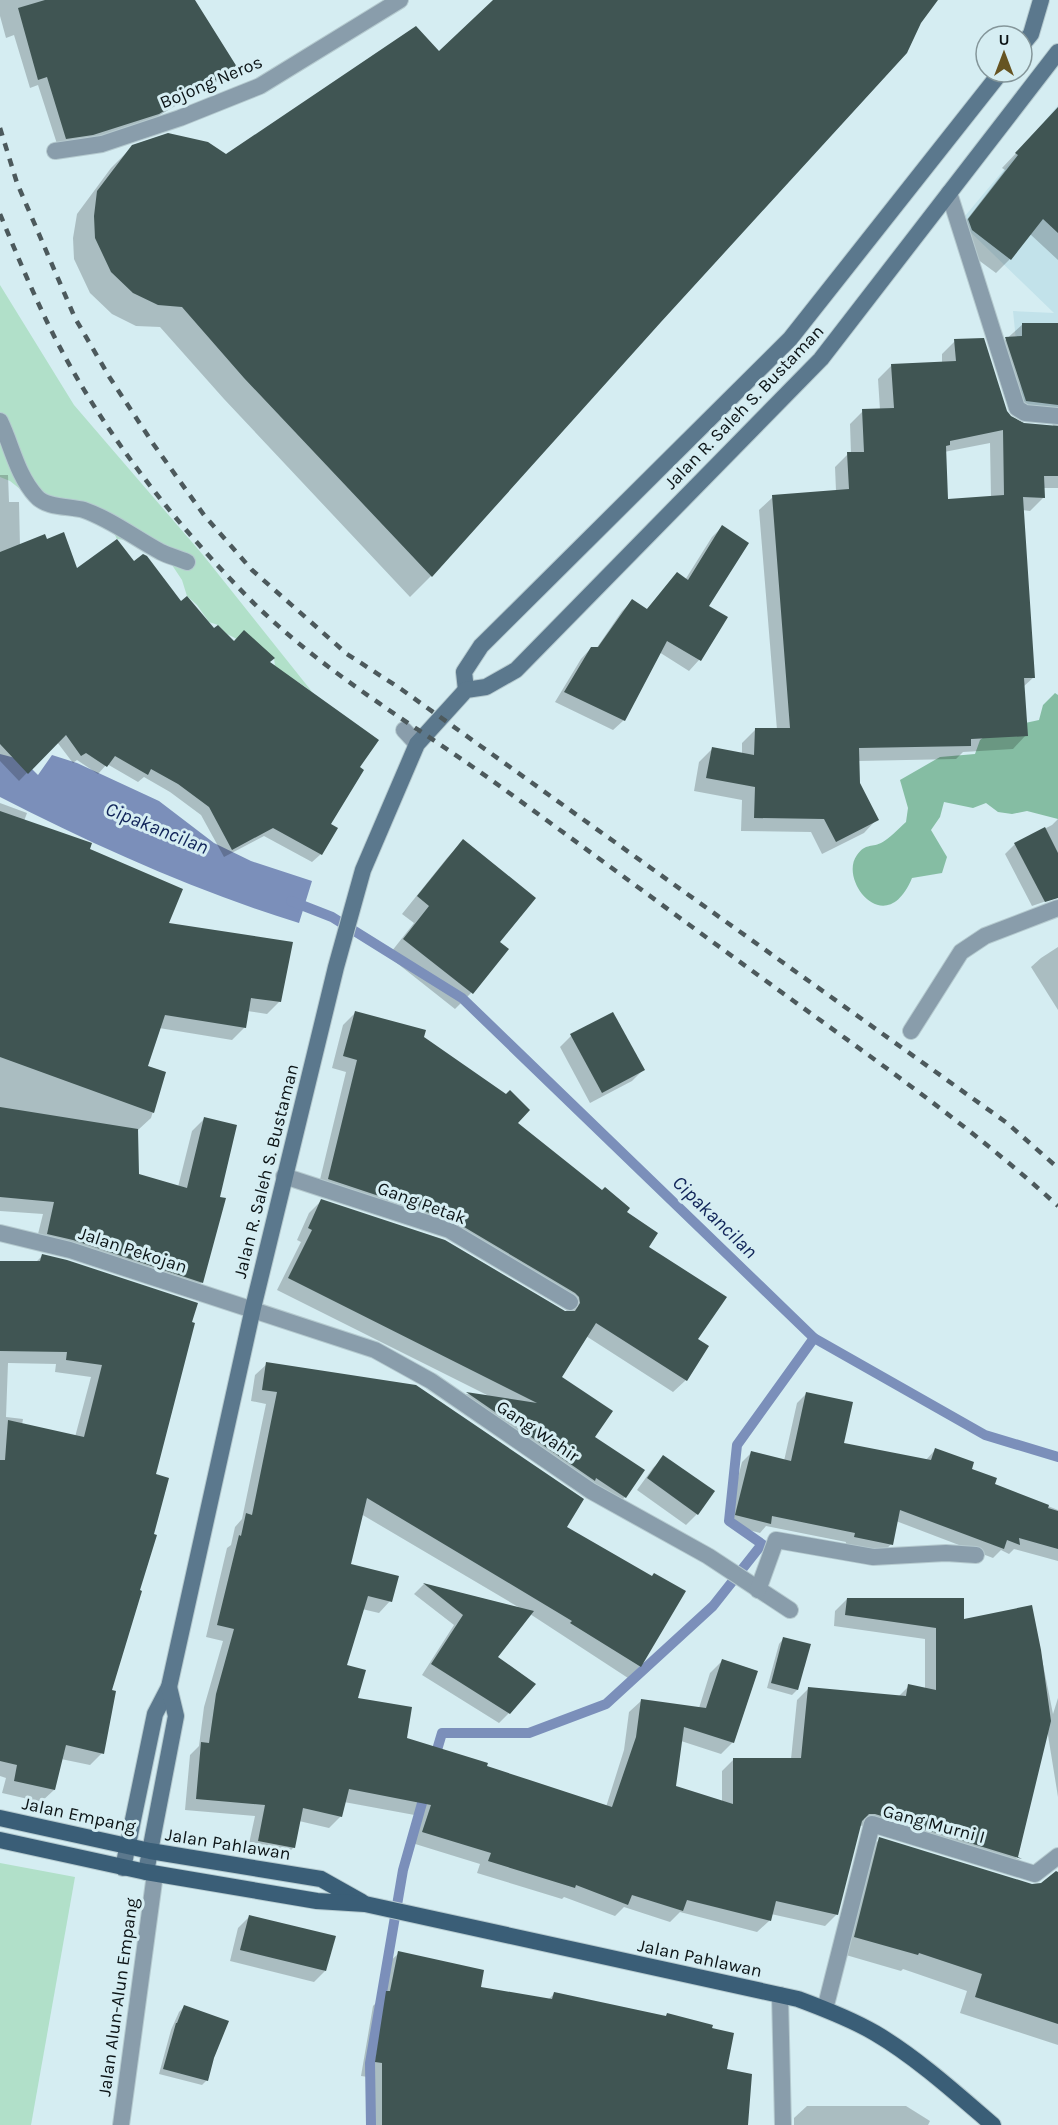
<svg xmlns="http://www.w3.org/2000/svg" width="1058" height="2125" viewBox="0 0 1058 2125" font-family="Karla,sans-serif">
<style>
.built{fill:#c2e2ea}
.green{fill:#b1e0c9}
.forest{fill:#85bda3}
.water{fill:#7b8fba}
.shadow{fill:#0003;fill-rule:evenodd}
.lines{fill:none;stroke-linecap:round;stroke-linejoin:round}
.stream{stroke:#7b8fba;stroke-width:10}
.building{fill:#405553;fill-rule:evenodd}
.minor-casing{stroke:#b5cacf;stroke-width:18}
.secondary-casing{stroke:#b5cacf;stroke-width:18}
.primary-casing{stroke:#b5cacf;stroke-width:18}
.minor{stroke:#899dab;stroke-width:16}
.secondary{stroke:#5b788d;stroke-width:16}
.primary{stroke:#3a5e77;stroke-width:16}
.rail{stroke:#4c595c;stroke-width:4.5;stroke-dasharray:8 8;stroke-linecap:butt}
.labels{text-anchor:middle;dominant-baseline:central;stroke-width:6;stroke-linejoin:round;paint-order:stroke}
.street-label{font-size:18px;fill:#0b1315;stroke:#d5edf2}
.water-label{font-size:20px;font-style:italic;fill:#102459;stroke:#d5edf2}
</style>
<rect width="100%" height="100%" fill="#d5edf2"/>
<!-- built -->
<polygon class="built" points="1058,105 1058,411 1023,409 1013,311 1054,313 960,222"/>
<!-- green -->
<g class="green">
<path d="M0,285l74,120 129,150 110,138c-12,-11 -26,-16 -38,-27l-1,-8 -47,-24 -9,-9 -9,-3 -12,-17 -10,-9 -5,-16 -10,-15 -36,-24 -19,-2 -5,-10 -87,-36 -15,-12 -10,-4z"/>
<polygon points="0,1863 75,1877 31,2125 0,2125"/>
</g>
<!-- forest -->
<path class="forest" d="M1055,693l3,2v124l-31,-8 -15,3 -14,-2 -12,-9 -13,5 -29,-6 -4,15 -9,13 16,27 -5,16 -30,5c-26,63 -74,2 -55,-23 9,-12 13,-7 24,-12 8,-4 17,-14 25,-21l2,-14 -8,-28 40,-23 35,-3 5,-14 13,-10 46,-10 4,-15z"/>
<!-- water -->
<path class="water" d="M0,754l23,6 15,15 14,-20 25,8 82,38 55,42 37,18 61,20 -13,42c-104,-32 -203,-77 -299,-126z"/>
<!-- shadow -->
<g class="shadow">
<polygon points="0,0 190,0 235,67 226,76 148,122 83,143 58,147 38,85 30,88 14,35 6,38 0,16"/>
<polygon points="495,0 929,0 659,321 431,576 410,597 224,399 160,327 136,326 112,314 90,293 74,259 73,238 77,214 111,168 133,146 226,156 439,53"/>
<polygon points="1058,113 1058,260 1030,234 1010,259 996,273 958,245 955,235 1005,170 1002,168 1035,133"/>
<path d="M1023,324l35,1v163h-15l1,9 -14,14 -8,-1 12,167 -11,10 3,48 -13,14 -50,3 -7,7 -98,2 1,23 18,35 -13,14 -42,21 -11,-22 -70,-1 1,-31 -48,-9 5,-29 14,-14 29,6v-11l13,-13h22l-18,-220 14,-13 63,-6 -1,-24 13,-13h3l-1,-30 13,-13 17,-1 -2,-31 14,-14 50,-2v-9l13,-13 55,77 14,7 30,2 -4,-7 -37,-6 -20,-63zM990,443l1,54 -44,3 -3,-48z"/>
<polygon points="0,475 8,475 9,502 19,502 20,546 76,570 133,564 214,630 268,663 357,768 329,825 321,854 312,862 264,836 224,857 201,815 170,792 144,777 138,782 107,764 98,774 77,760 73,763 57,742 19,781 0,761"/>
<polygon points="722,527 707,606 726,618 699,660 689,671 659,652 624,720 613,730 555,702 581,659 591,648 596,649 622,611 632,601 646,610 678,574 685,580 712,537"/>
<polygon points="0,803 27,813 24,821 88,850 167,924 280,1001 267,1014 247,1011 245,1027 232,1040 159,1028 146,1067 165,1073 151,1118 138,1130 136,1130 137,1176 178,1187 192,1131 204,1119 219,1198 202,1282 190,1294 35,1246 43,1214 0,1211"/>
<polygon points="1058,819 1058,897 1032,906 1005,854 1015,844 1052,825"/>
<polygon points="463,841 498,943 471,993 455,1009 388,956 414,923 402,914 447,858"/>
<polygon points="1058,947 1058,1010 1031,967 1041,958"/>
<polygon points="355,1013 422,1038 516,1123 625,1212 647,1247 696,1340 707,1347 686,1380 673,1392 586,1336 560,1377 625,1497 613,1509 455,1405 466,1394 489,1396 277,1290 301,1242 297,1240 309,1213 321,1201 568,1313 563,1305 442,1233 317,1192 346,1072 332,1068 343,1025"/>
<polygon points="571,1036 643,1070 632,1081 590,1103 560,1047"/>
<path d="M42,1256l25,6 87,213 -44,216 -8,62 -12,12 -29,-6 -7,31 -13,12 -39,-9 4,-15 -6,-2v-514l35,1zM8,1363l48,1 -1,8 36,5 -16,60 -53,-12 1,-6 -17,-2z"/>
<polygon points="267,1364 565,1527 651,1578 684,1592 640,1666 628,1678 530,1614 496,1657 509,1713 499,1723 422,1675 454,1625 414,1594 424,1584 520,1608 361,1514 350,1565 390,1601 379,1613 362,1609 346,1666 356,1700 406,1739 606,1807 624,1750 629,1712 641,1701 699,1708 710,1673 722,1661 733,1742 721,1754 681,1741 675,1787 722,1802 722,1771 734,1759 791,1759 797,1700 809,1688 898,1697 909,1686 925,1689 925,1639 834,1626 835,1611 847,1599 963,1620 1032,1609 1053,1714 1058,1698 1058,1797 1047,1729 1016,1858 1020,1860 1009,1870 859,1825 837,1914 825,1926 771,1914 769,1921 757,1932 680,1912 670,1922 624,1907 615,1916 564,1897 562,1899 477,1873 480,1864 412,1843 420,1816 344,1802 341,1816 329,1828 299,1821 294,1847 282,1859 247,1853 255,1816 185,1810 190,1755 199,1746 204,1707 223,1641 206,1637 227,1548 231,1545 235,1527 242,1519 266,1404 251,1401 255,1375"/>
<polygon points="807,1393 842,1445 925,1461 936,1449 993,1484 1058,1510 1058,1561 1014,1549 1009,1554 1001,1550 993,1558 896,1521 891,1544 882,1554 845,1546 846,1542 766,1526 760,1533 726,1524 742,1462 751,1453 784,1461 797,1403"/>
<polygon points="664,1457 697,1514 686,1525 637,1490 653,1468"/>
<polygon points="784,1638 797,1690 792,1695 767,1688 779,1644"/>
<polygon points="880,1839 1032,1886 1042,1884 1058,1874 1058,2045 960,2013 967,1991 903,1969 901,1971 839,1953 863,1855"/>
<polygon points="249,1917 325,1971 314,1982 230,1961 238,1928"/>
<polygon points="399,1953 479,1988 548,2000 554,1994 664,2018 667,2015 725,2070 746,2125 369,2125 368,2077 361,2076 373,2006 377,2002 384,1967"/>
<polygon points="184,2007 213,2058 207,2080 202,2085 159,2074 171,2030 179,2012"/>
<polygon points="807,2106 906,2106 930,2121 928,2125 794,2125 794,2118"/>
</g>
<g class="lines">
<!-- stream -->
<g class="stream">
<polyline points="291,901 332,917 462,998 814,1338 985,1435 1058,1457"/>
<polyline points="434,1760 442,1733 529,1733 606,1704 713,1606 762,1544 729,1521 737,1445 814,1338"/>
<polyline points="371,2125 370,2063 403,1870 426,1789"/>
</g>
</g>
<!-- building -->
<g class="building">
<polygon points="45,0 195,0 237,67 159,114 93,135 66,139 47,77 38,80 18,8"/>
<polygon points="493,0 938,0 921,23 907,53 661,322 432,577 244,378 182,307 158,305 133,293 111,272 95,238 94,216 97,191 132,145 168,133 208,142 226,154 416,26 439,51"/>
<polygon points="1058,107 1058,233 1043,219 1011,260 972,230 968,219 1018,155 1015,153"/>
<polygon points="1022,323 1058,323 1058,405 1026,401 1005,337 1022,336"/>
<path d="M984,338l23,73 4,5 13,7 34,3v50h-14l1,22 -22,-1 12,181h-11l4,58 -57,3v7l-112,2 1,35 19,37 -43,22 -12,-23 -70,-1 1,-31 -49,-9 6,-31 42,8 1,-27h35l-18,-233 77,-6 -2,-37h17l-2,-43 32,-1 -3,-44 65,-3 -2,-22zM1003,430l1,65 -56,4 -2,-53 4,-1v-4z"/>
<polygon points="722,525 749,543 709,606 728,617 701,661 667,641 625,721 564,692 591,647 598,647 632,599 647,609 677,572 688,580"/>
<polygon points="64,532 77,568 117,539 134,561 143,554 147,556 181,601 187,596 214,628 218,625 234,641 244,630 275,658 270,662 379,740 360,767 364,770 331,824 338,828 322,855 273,828 232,850 209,807 178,784 151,769 148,775 115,756 107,767 86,753 81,756 66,735 28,774 0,744 0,552 45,534 47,539"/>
<polygon points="0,811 92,843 90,849 183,889 169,923 293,942 281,1002 251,998 246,1028 165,1015 148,1066 166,1072 154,1113 0,1057"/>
<polygon points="1045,827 1058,853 1058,898 1045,902 1014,843"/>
<polygon points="463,839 536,898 500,942 509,949 473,994 403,939 429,906 417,896"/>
<polygon points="355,1011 426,1030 424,1037 506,1094 510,1090 530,1110 518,1123 602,1190 605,1187 630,1208 627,1212 658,1233 649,1247 727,1297 698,1339 709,1346 687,1381 596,1323 562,1377 613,1411 595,1437 645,1470 626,1498 596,1478 595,1481 466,1392 537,1403 288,1278 312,1230 308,1228 321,1199 445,1240 565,1311 575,1311 580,1303 579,1297 575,1293 454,1221 328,1179 357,1060 343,1056"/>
<polygon points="613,1012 645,1070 602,1093 570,1034"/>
<polygon points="0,1107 138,1129 139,1174 187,1188 204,1117 237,1125 220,1197 226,1198 203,1283 73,1240 47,1234 54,1202 0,1197"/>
<polygon points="42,1254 67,1260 198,1303 192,1322 195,1323 156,1474 169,1478 154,1534 157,1535 140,1590 142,1591 112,1690 116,1691 104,1754 66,1745 55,1790 14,1781 17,1765 0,1761 0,1460 5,1460 8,1420 84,1437 102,1365 66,1360 67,1352 0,1351 0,1261 40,1261"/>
<polygon points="266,1362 416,1385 584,1499 567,1527 652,1576 654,1573 686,1591 641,1667 570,1623 572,1621 367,1498 351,1564 399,1576 392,1602 368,1596 347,1665 366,1670 358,1698 412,1707 407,1738 488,1763 487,1766 612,1807 636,1737 641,1699 706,1708 722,1659 758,1671 734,1743 684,1727 676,1786 733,1804 733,1758 801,1758 808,1687 906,1696 908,1684 936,1690 936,1628 845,1615 847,1598 964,1598 964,1619 1032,1605 1041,1650 1051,1721 1018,1857 1022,1859 875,1814 869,1814 862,1821 838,1915 776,1901 771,1921 687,1900 683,1911 632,1895 628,1905 576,1885 575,1888 488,1861 491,1853 422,1832 431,1805 349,1789 342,1817 303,1808 295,1848 258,1841 265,1805 196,1799 201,1742 209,1743 216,1694 234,1629 217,1625 239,1535 241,1536 246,1513 252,1515 277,1392 262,1390"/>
<polygon points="806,1392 853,1402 844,1443 931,1460 935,1448 974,1462 972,1469 997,1478 995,1484 1049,1505 1048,1508 1058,1511 1058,1549 1019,1538 1020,1545 1007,1540 1004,1549 900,1510 893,1545 854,1537 855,1533 772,1516 771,1524 735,1515 751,1451 791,1461"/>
<polygon points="663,1455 715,1491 698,1515 647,1478"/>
<polygon points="423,1583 534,1611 498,1657 536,1684 510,1714 431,1664 463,1615"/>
<polygon points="783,1637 811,1644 798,1690 771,1683"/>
<polygon points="879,1837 1032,1884 1041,1883 1056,1871 1058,1872 1058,2024 975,1997 982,1974 919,1953 918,1955 854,1937"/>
<polygon points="249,1915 336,1936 326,1971 240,1950"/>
<polygon points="398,1951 484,1970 481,1987 552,1999 554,1992 666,2016 667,2013 713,2025 712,2028 734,2033 727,2069 752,2074 748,2125 382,2125 382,2063 375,2062 386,1991 390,1991"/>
<polygon points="184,2005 229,2021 214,2058 208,2081 163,2069 176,2023 177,2023"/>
</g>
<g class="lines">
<!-- minor casing -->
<g class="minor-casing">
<g id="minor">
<polyline points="55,151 102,144 180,118 260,86 400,0"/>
<polyline points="949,193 1017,408 1025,413 1058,416"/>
<path d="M0,421c12,25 17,54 36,75 10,12 33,10 48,14 28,10 51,28 77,42 8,4 17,6 26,10"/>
<polyline points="404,730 417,744"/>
<polyline points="911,1031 961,952 985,936 1058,908"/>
<polyline points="284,1176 449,1230 570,1302"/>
<polyline points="0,1233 70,1250 375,1350 431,1381 591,1491 708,1556 790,1610"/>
<polyline points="758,1590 776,1540 873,1557 946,1553 976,1555"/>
<polyline points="780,1995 783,2125"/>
<polyline points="825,2009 872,1824 1035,1874 1058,1856"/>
<polyline points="121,2125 155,1874"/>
</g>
</g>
<!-- secondary casing -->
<g class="secondary-casing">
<g id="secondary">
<polyline points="1022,45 1031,34 1041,0"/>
<polyline points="466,690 464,672 481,646 790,339 1001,72"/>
<polyline points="123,1868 155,1714 169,1687 253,1308 336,967 363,870 417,744 466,690 486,687 516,670 821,359 1058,52"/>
<polyline points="146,1872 176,1716 169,1687"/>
</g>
</g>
<!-- primary casing -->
<g class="primary-casing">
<g id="primary">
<polyline points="0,1818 150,1851 321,1879 362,1902"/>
<path d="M0,1840l146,32 171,29 48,3 433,95c27,10 53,20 77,34 41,24 82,61 118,92"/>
</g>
</g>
<!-- minor -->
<use href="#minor" class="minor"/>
<!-- secondary -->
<use href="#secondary" class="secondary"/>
<!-- primary -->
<use href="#primary" class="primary"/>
<!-- rail -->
<g class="rail">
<polyline points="0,128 17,183 75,318 110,378 154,445 204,515 252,570 347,654 401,689 1007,1123 1058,1168"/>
<path d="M0,214c17,41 34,82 54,122 47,92 112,176 183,250 73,78 167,132 253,193 102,74 203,149 305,223 90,65 181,129 263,204"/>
</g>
</g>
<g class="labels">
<!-- street labels -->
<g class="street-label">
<text transform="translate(211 82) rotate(-23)">Bojong Neros</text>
<text transform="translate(744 407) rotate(-46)">Jalan R. Saleh S. Bustaman</text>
<text transform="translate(266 1171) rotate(-76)">Jalan R. Saleh S. Bustaman</text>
<text transform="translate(422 1203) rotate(20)">Gang Petak</text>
<text transform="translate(133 1250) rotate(18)">Jalan Pekojan</text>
<text transform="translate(538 1431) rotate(34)">Gang Wahir</text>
<text transform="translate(79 1815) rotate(12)">Jalan Empang</text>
<text transform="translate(934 1824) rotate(15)">Gang Murni I</text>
<text transform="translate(228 1844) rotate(9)">Jalan Pahlawan</text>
<text transform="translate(700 1958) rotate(12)">Jalan Pahlawan</text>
<text transform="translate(118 1997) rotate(-82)">Jalan Alun-Alun Empang</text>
</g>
<!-- water labels -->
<g class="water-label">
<text transform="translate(157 828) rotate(22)">Cipakancilan</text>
<text transform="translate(715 1217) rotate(44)">Cipakancilan</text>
</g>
</g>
<!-- north arrow -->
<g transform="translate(1004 54)"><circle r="28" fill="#d5edf2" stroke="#84969a" stroke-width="1.5"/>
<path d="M0-4.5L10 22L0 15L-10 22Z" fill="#665422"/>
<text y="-9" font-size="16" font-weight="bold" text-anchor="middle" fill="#0b1315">U</text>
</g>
</svg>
